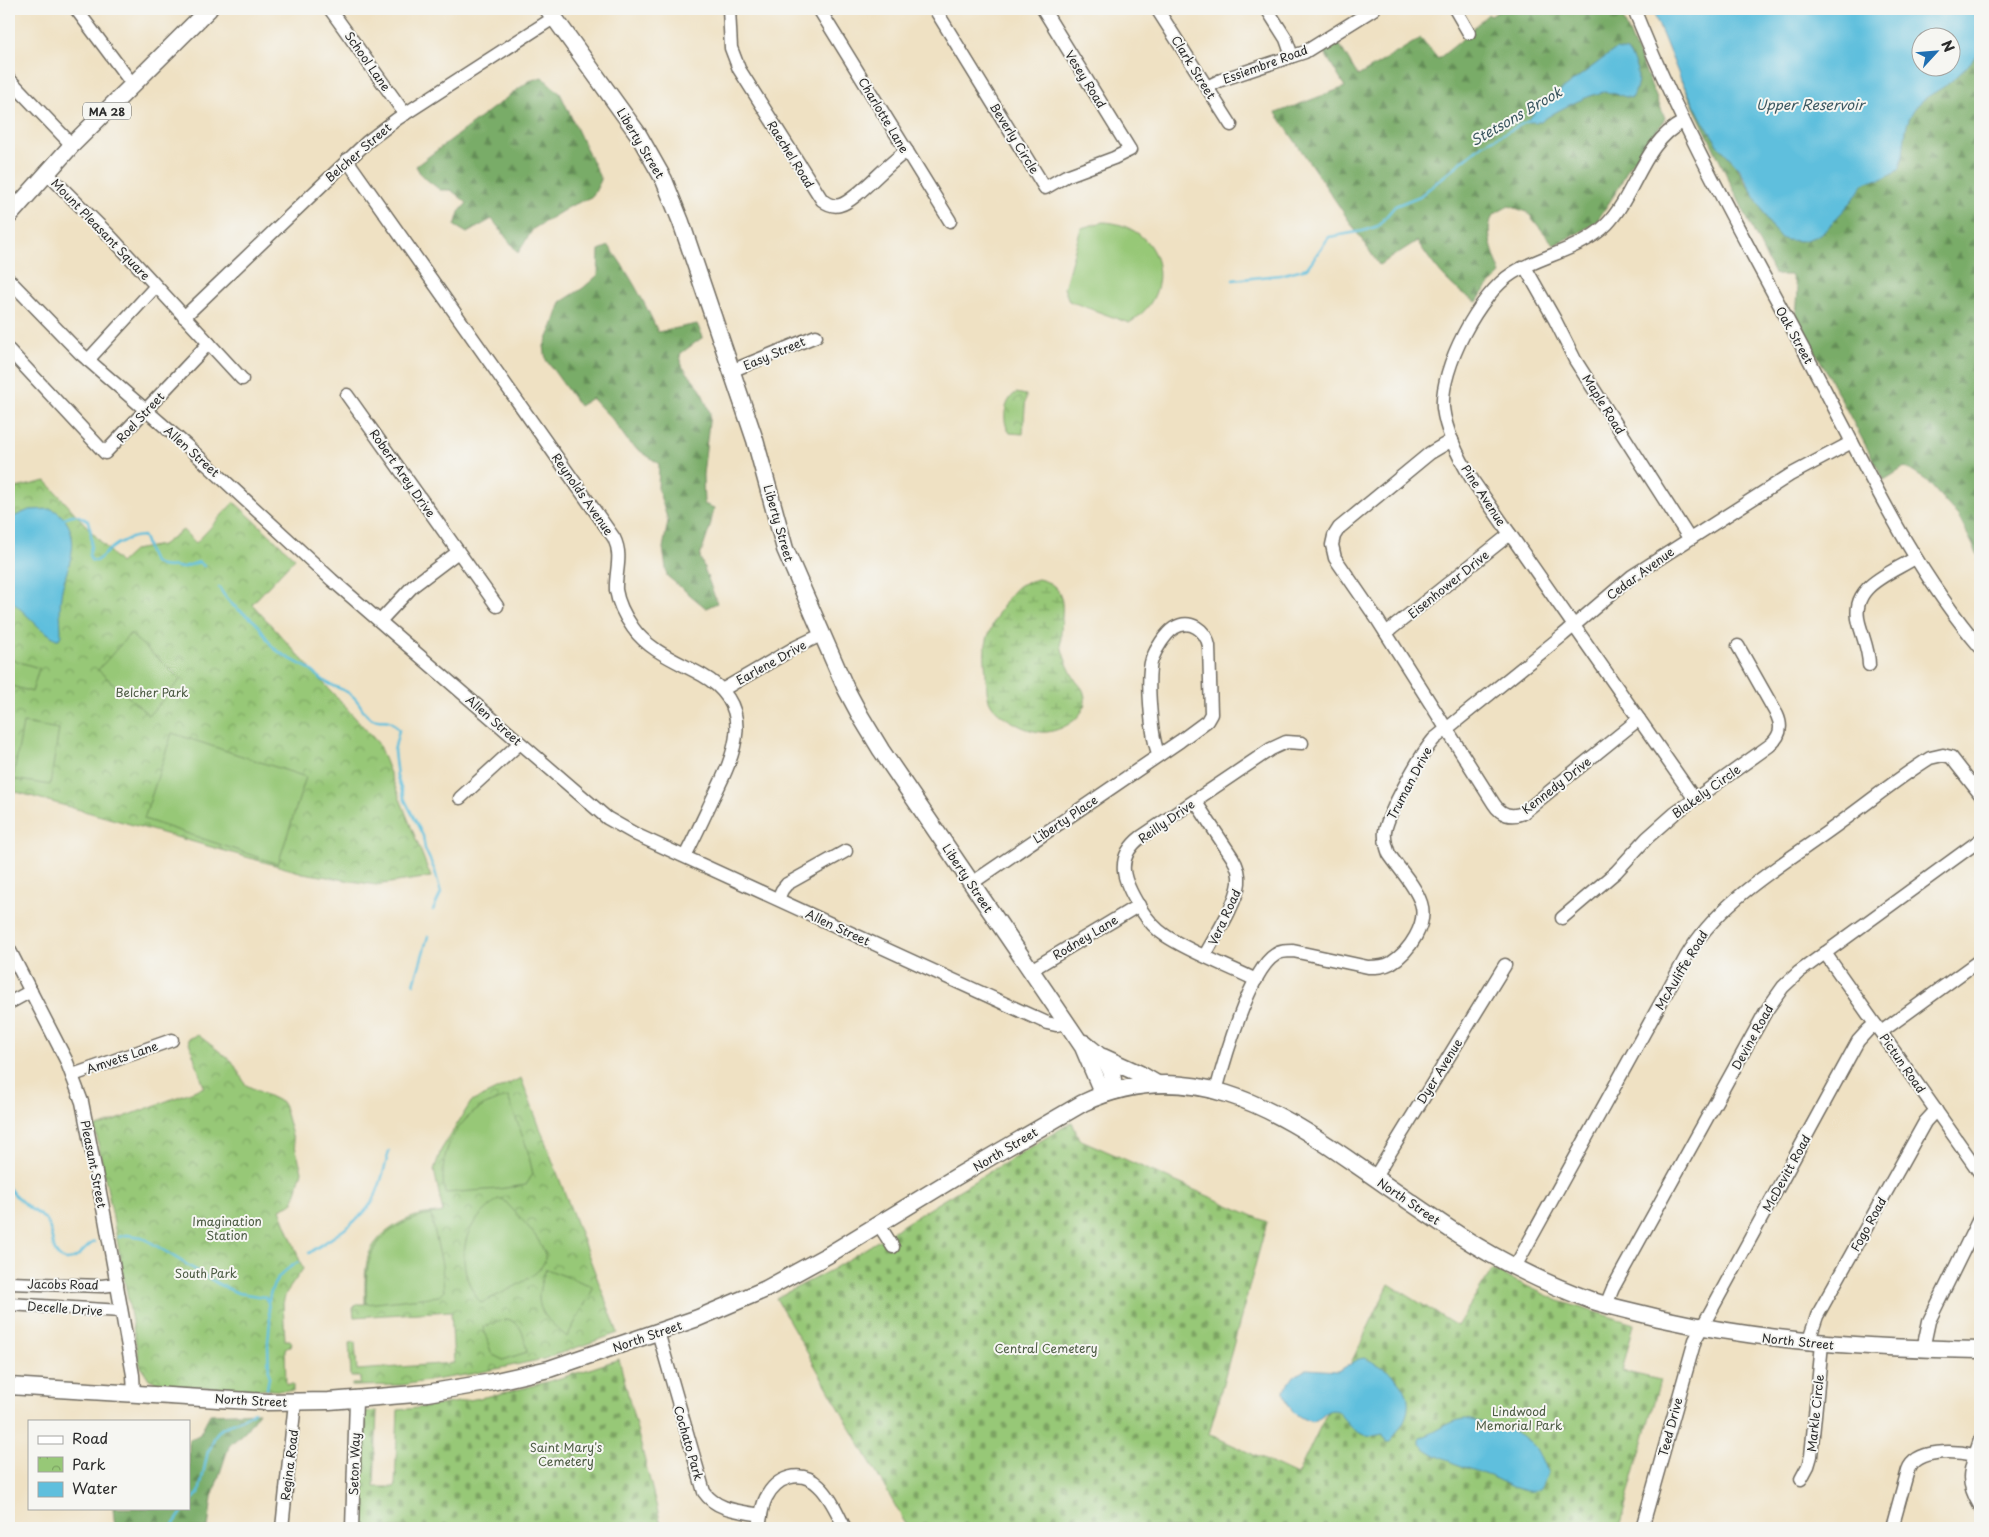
<svg xmlns="http://www.w3.org/2000/svg" width="1989" height="1537" viewBox="0 0 1989 1537" font-family="'Playpen Sans',sans-serif">
<style>
.forest{fill:url(#forest-firs);stroke:#526c4a}
.wetland{fill:url(#wetland-marsh);stroke:#617a51}
.cemetery{fill:url(#cemetery-stones);stroke:#617a51}
.park{fill:url(#park-crowns);stroke:#617a51}
.pitch{fill:#97c877;stroke:#617a51}
.water{fill:#5fbfdd;stroke:#457584;fill-rule:evenodd}
.lines{fill:none;stroke-linecap:round;stroke-linejoin:round}
.stream{stroke:#5fbfdd;stroke-width:2.5}
.minor-casing{stroke:#706b60;stroke-width:15}
.major-casing{stroke:#706b60;stroke-width:19}
.minor{stroke:#fff;stroke-width:12}
.major{stroke:#fff;stroke-width:16}
.labels{text-anchor:middle;dominant-baseline:central;stroke-width:4;stroke-linejoin:round;paint-order:stroke}
.shield{fill:#f6f6f2;stroke:#686867;stroke-width:1}
.shield-label{font-size:11px;font-weight:bold;fill:#2b2b2b}
.street-label{font-size:12px;fill:#2b2b2b;stroke:#f6f6f2}
.park-label{font-size:12px;fill:#4b5a42;stroke:#f6f6f2}
.water-label{font-size:14px;font-style:italic;fill:#3b5760;stroke:#f6f6f2}
</style>
<defs>
<pattern id="forest-firs" width="22" height="20" patternUnits="userSpaceOnUse" patternTransform="scale(1.25)"><rect width="22" height="20" fill="#79ac68"/><path d="M5 1l3.5 6h-7zM16 11l3.5 6h-7z" fill="#638c56"/></pattern>
<pattern id="wetland-marsh" width="20" height="14" patternUnits="userSpaceOnUse" patternTransform="scale(1.25)"><rect width="20" height="14" fill="#97c877"/><path d="M1 5h8M5 5V1M11 12h8M15 12V8" fill="none" stroke="#7ba362"/></pattern>
<pattern id="cemetery-stones" width="16" height="16" patternUnits="userSpaceOnUse" patternTransform="scale(1.25)"><rect width="16" height="16" fill="#97c877"/><path d="M2 7V4a2 2 0 0 1 4 0v3zM10 15v-3a2 2 0 0 1 4 0v3z" fill="#7ba362"/></pattern>
<pattern id="park-crowns" width="20" height="18" patternUnits="userSpaceOnUse" patternTransform="scale(1.25)"><rect width="20" height="18" fill="#97c877"/><path d="M2 6a3 3 0 1 1 6 0M12 15a3 3 0 1 1 6 0" fill="none" stroke="#7ba362"/></pattern>
</defs>
<rect width="100%" height="100%" fill="#f6f6f2"/>
<filter id="ink" filterUnits="userSpaceOnUse"><feTurbulence type="fractalNoise" baseFrequency=".02" numOctaves="2"/><feDisplacementMap in="SourceGraphic" scale="10" xChannelSelector="R" yChannelSelector="G"/><feConvolveMatrix kernelMatrix="1 2 1 2 8 2 1 2 1" color-interpolation-filters="sRGB"/></filter>
<filter id="wash" filterUnits="userSpaceOnUse"><feTurbulence type="fractalNoise" baseFrequency=".0096" numOctaves="4" result="noise"/><feDisplacementMap in="SourceGraphic" scale="20" xChannelSelector="R" yChannelSelector="G"/><feGaussianBlur stdDeviation="1.12" result="paint"/><feColorMatrix in="noise" values="0 0 0 0 0 0 0 0 0 0 0 0 0 0 0 0 0 1.4 0 .05"/><feComposite in="paint" operator="in"/></filter>
<g filter="url(#wash)">
<rect width="100%" height="100%" fill="#efe1c3"/>
<!-- forest -->
<g class="forest">
<path d="M1502,9h117l46,109 -3,6 -33,42 -11,23 -21,32 -15,10 -28,14 -27,-33 -18,-6c-4,2 -10,5 -14,8 -14,13 1,45 6,60l-18,18 -6,10c-28,-14 -43,-36 -60,-61l-38,24 -103,-152 69,-26 -21,-35 15,-8 19,32 63,-38 17,21 20,-16 30,-29 3,2z"/>
<polygon points="1980,37 1980,559 1958,516 1926,480 1905,467 1884,480 1796,315 1798,292 1791,275 1777,275 1774,274 1681,80 1718,145 1735,163 1745,182 1757,198 1909,106 1938,86"/>
<polygon points="542,77 560,93 601,180 593,196 569,207 533,229 518,253 492,219 467,233 455,226 459,212 467,203 451,190 440,190 421,175 416,166 529,81"/>
<path d="M609,246c20,27 35,55 49,86l39,-8 6,13 -23,17 2,12 18,22 10,25 -7,62 1,29 10,4 -4,19 -10,30 17,46 -11,5 -39,-32 -4,-28 5,-27 -10,-32 1,-25 -29,-20 -18,-25 -20,-21 -13,8 -33,-46 -2,-14 9,-20 8,-24 22,-14 15,-13 1,-25z"/>
<polygon points="259,1412 246,1430 229,1446 212,1497 208,1528 115,1528 113,1508 189,1508 189,1440 199,1435 210,1414"/>
</g>
<!-- wetland -->
<path class="wetland" d="M1038,579c39,8 18,44 24,70 3,11 8,23 14,32 3,4 7,7 8,12 7,22 -20,37 -37,39 -9,1 -22,-3 -29,-7 -9,-5 -22,-12 -27,-21 -5,-8 -4,-18 -5,-26 0,-11 -3,-24 0,-34 3,-16 21,-51 34,-59 6,-3 12,-4 18,-6z"/>
<!-- cemetery -->
<g class="cemetery">
<polygon points="1072,1122 1079,1139 1267,1222 1209,1434 1297,1475 1389,1284 1457,1326 1492,1270 1559,1301 1634,1324 1622,1371 1660,1380 1619,1528 908,1528 776,1298 833,1269 938,1203"/>
<path d="M619,1359l43,169h-303l4,-116 14,-1 -3,76h21l3,-77c76,-7 150,-26 221,-51z"/>
</g>
<!-- park -->
<g class="park">
<path d="M1016,393l10,2 -3,39 -13,-1c-9,-11 -6,-33 6,-40z"/>
<polygon points="11,481 16,488 46,481 120,563 134,550 162,545 183,530 196,543 234,502 295,558 252,604 378,743 431,877 376,885 303,873 13,791 16,788 9,777 9,484"/>
<polygon points="198,1035 232,1061 246,1085 283,1103 300,1164 302,1171 293,1203 280,1209 303,1269 286,1293 283,1303 285,1340 290,1340 292,1343 291,1347 285,1348 286,1384 293,1384 293,1391 163,1385 149,1379 140,1365 111,1207 95,1128 204,1087 188,1039"/>
<path d="M521,1078l97,255 -74,26 -72,15 -70,11 -50,1v-2h8v-7h-9l-2,-34 6,-1 2,28 97,-7 -3,-52 -97,6 -1,-9 4,-4h8c0,-15 -1,-32 3,-47 6,-21 32,-37 52,-42 8,-2 15,-1 23,-3l-9,-42 7,-20 30,-48z"/>
</g>
<!-- pitch -->
<g class="pitch">
<path d="M1103,222c59,2 77,71 26,101l-60,-22 -5,-13 17,-60z"/>
<polygon points="130,634 181,679 149,715 98,670"/>
<polygon points="9,659 39,668 32,692 9,685"/>
<polygon points="23,723 59,729 50,785 13,779"/>
<polygon points="172,733 306,777 278,864 144,819"/>
<path d="M508,1097l19,51 6,26 -7,11 -28,4 -53,4c-10,-45 18,-87 63,-96z"/>
<path d="M498,1199h5c12,14 38,38 42,56 4,20 -49,40 -64,48 -17,-20 -23,-51 -10,-75 6,-11 17,-20 27,-29z"/>
<path d="M431,1215l11,50 2,26 -5,5 -73,8c1,-13 -1,-29 3,-42 7,-28 36,-43 62,-47z"/>
<path d="M546,1269l46,17v5l-25,46c-28,-24 -35,-32 -21,-68z"/>
<path d="M507,1319c16,4 17,18 20,33l-24,8 -10,-5 -2,-3 -8,-25z"/>
</g>
<!-- water -->
<g class="water">
<path d="M1652,9h328c0,13 3,30 -2,42 -5,12 -27,32 -38,38 -11,7 -20,11 -27,22 -12,19 -6,41 -14,59l-18,9 -9,1 -9,4 -10,16 -32,35 -19,6 -16,-1 -5,-2 -9,-10 -33,-60 -21,-23 -15,-24 -22,-41zM1922,38h30v30h-30z"/>
<path d="M1616,49l11,2c12,17 14,27 6,46l-3,1c-8,-2 -16,-5 -24,-6 -12,0 -56,21 -65,30h-15l19,-20z"/>
<path d="M51,509c7,2 11,7 15,12 16,25 -2,50 -5,75 -2,13 0,26 0,39l-2,4h-3l-16,-11 -31,-30v-79l20,-9z"/>
<path d="M1364,1358c30,12 60,37 35,71 -3,4 -5,9 -9,13h-4l-3,-8c-25,6 -32,-7 -46,-23 -12,-4 -15,8 -25,11 -15,-4 -27,-15 -28,-31l10,-15 13,-7 31,2 21,-12z"/>
<path d="M1466,1419c21,5 47,8 64,23 8,6 13,22 18,31l-7,15c-6,4 -12,4 -19,2 -11,-3 -21,-9 -32,-14 -18,-7 -58,-18 -70,-32v-7c15,-2 28,-17 46,-18z"/>
</g>
<g class="lines">
<!-- stream -->
<g class="stream">
<polyline points="1233,280 1280,275 1307,268 1329,237 1363,231 1378,226 1395,206 1420,196 1482,145 1528,121"/>
<path d="M64,519c9,-7 15,-4 24,2 4,12 5,23 1,34l2,5 5,1c5,-3 8,-7 13,-11 9,-7 22,-14 34,-14 7,10 3,25 18,30 8,2 13,-1 20,2l18,-6 5,4"/>
<path d="M219,587c11,20 19,21 35,34 9,7 12,20 21,28 10,8 21,13 33,19 6,4 11,10 18,14 8,5 17,7 24,12 11,7 11,17 19,23 12,9 17,-5 30,13l-5,21 3,26 8,23 18,36 2,13 10,22 6,22 -8,17"/>
<polyline points="414,984 428,936"/>
<path d="M9,1188c4,6 13,14 19,19 7,6 16,8 20,17 6,10 2,34 18,36 13,1 18,-13 28,-18"/>
<polyline points="119,1237 127,1235 142,1237 220,1285 238,1293 265,1297 268,1302 270,1321 268,1342 269,1376 267,1389"/>
<path d="M309,1253c19,-13 51,-31 63,-51 7,-10 14,-39 17,-51"/>
<path d="M269,1300c2,-18 14,-29 29,-38"/>
<path d="M189,1503l10,-10 9,-42c6,-6 4,-15 11,-20 10,-9 25,-10 35,-20"/>
<polyline points="171,1528 185,1508"/>
</g>
</g>
</g>
<g filter="url(#ink)">
<g class="lines">
<!-- minor casing -->
<g class="minor-casing">
<g id="minor">
<polyline points="76,9 133,85"/>
<polyline points="330,9 405,114"/>
<path d="M729,9l2,39 8,21 83,131c5,4 11,7 18,5 16,-4 48,-43 67,-54"/>
<polyline points="819,9 950,221"/>
<polyline points="935,9 1045,188 1066,176 1114,158 1130,150 1043,9"/>
<polyline points="1157,9 1231,125"/>
<polyline points="1267,9 1286,39 1292,56"/>
<polyline points="1455,9 1469,33"/>
<path d="M1634,9c50,126 118,243 182,364 50,94 94,192 164,274"/>
<polyline points="9,79 72,145"/>
<polyline points="1207,87 1221,80 1305,52 1374,9"/>
<path d="M1683,122c-40,20 -47,72 -76,102 -26,26 -65,31 -94,49 -34,21 -73,95 -70,135 3,25 17,52 30,73l221,317"/>
<path d="M347,160l267,378c9,18 1,34 2,52 2,13 10,28 17,38 16,23 46,34 69,47 55,31 33,79 11,123 -9,19 -18,39 -28,58"/>
<polyline points="47,173 111,237 242,379"/>
<polyline points="1525,267 1555,320 1575,360 1689,538"/>
<polyline points="9,280 80,353 187,446 332,580 607,818 637,835 1047,1023 1056,1025 1066,1023"/>
<polyline points="184,317 367,142 397,119 555,17"/>
<polyline points="9,350 105,453 209,343"/>
<polyline points="88,360 156,286"/>
<polyline points="731,371 816,336"/>
<polyline points="347,395 497,606"/>
<path d="M1452,440l-22,13 -91,75 -5,8 -2,9 3,13 42,61 117,185c7,11 17,14 29,9l116,-94"/>
<polyline points="380,621 413,586 458,552"/>
<polyline points="1386,633 1510,534"/>
<path d="M1869,665c0,-15 -6,-27 -10,-42 -10,-37 31,-49 56,-65"/>
<polyline points="722,690 796,647 821,635"/>
<polyline points="460,798 520,743"/>
<path d="M1195,801l37,56c5,8 8,17 7,26 -2,19 -24,54 -34,72"/>
<path d="M972,883l208,-142 27,-20 4,-7 -2,-68c-3,-16 -19,-28 -35,-18 -9,6 -18,21 -22,31 -6,17 -1,80 7,96"/>
<polyline points="778,899 782,890 787,884 846,851"/>
<path d="M1562,918l54,-46 31,-34 27,-24 95,-68c11,-9 14,-18 8,-31l-39,-69"/>
<polyline points="9,949 66,1060 82,1102 104,1213 133,1375 134,1394"/>
<polyline points="1825,953 1980,1173"/>
<polyline points="1031,970 1139,905"/>
<path d="M1256,980c-28,-14 -64,-27 -90,-44 -11,-7 -19,-17 -26,-28 -16,-26 -27,-49 1,-71l130,-88 15,-7 16,1"/>
<polyline points="9,1003 31,991"/>
<polyline points="1881,1032 1980,960"/>
<polyline points="73,1075 172,1040"/>
<path d="M1216,1091c8,-30 34,-121 59,-136 5,-4 12,-4 18,-4l75,16c8,0 16,0 23,-4 18,-11 37,-39 30,-60 -6,-18 -22,-34 -32,-49 -3,-8 -5,-15 -4,-23 4,-20 35,-76 49,-92l129,-104 69,-59 158,-101 62,-33"/>
<polyline points="1375,1177 1505,965"/>
<polyline points="879,1225 893,1247"/>
<path d="M1515,1267l171,-310c34,-58 98,-93 151,-132 31,-22 61,-47 93,-67l13,-3 8,2 29,37"/>
<polyline points="9,1283 102,1286 117,1284"/>
<polyline points="9,1304 121,1311"/>
<polyline points="1606,1305 1613,1288 1766,1011 1783,987 1799,972 1980,840"/>
<path d="M658,1332l46,160c13,19 37,19 57,23"/>
<polyline points="1808,1343 1817,1316 1925,1122 1936,1110"/>
<polyline points="1923,1349 1929,1321 1980,1217"/>
<path d="M1980,1440c-9,29 -17,38 0,66"/>
<polyline points="1801,1479 1808,1466 1811,1456 1822,1344"/>
<polyline points="282,1528 295,1402"/>
<polyline points="352,1528 356,1400"/>
<path d="M759,1528c2,-10 2,-21 7,-30 10,-21 35,-30 53,-12 12,11 19,29 26,42"/>
<polyline points="1642,1528 1695,1340 1858,1041 1868,1030 1875,1024"/>
<path d="M1892,1528l16,-58c8,-22 48,-19 67,-15"/>
</g>
</g>
<!-- major casing -->
<g class="major-casing">
<g id="major">
<polyline points="548,9 638,134 664,180 681,222 755,440 785,549 846,689 861,717 881,750 1083,1047 1103,1094"/>
<polyline points="9,216 72,145 209,9"/>
<path d="M1084,1043c19,16 30,20 30,48"/>
<polyline points="1103,1057 1140,1074 1157,1084"/>
<path d="M9,1386l258,16 62,-1 98,-8 65,-11 57,-13 149,-51 68,-29 62,-34 128,-78 127,-74c103,-48 189,3 272,61 35,24 69,48 104,71 42,27 87,49 134,66 22,7 44,11 66,17 106,24 213,30 321,32"/>
</g>
</g>
<!-- minor -->
<use href="#minor" class="minor"/>
<!-- major -->
<use href="#major" class="major"/>
</g>
</g>
<g class="labels">
<!-- shield labels -->
<rect class="shield" x="83" y="102.5" width="48" height="17" rx="4"/>
<g class="shield-label">
<text x="107" y="111">MA 28</text>
</g>
<!-- street labels -->
<g class="street-label">
<text transform="translate(368 61) rotate(55)">School Lane</text>
<text transform="translate(1265 64) rotate(-20)">Essiembre Road</text>
<text transform="translate(1194 67) rotate(58)">Clark Street</text>
<text transform="translate(1086 79) rotate(58)">Vesey Road</text>
<text transform="translate(884 115) rotate(59)">Charlotte Lane</text>
<text transform="translate(1015 138) rotate(58)">Beverly Circle</text>
<text transform="translate(641 143) rotate(59)">Liberty Street</text>
<text transform="translate(358 152) rotate(-41)">Belcher Street</text>
<text transform="translate(791 154) rotate(58)">Raechel Road</text>
<text transform="translate(101 229) rotate(46)">Mount Pleasant Square</text>
<text transform="translate(1795 335) rotate(61)">Oak Street</text>
<text transform="translate(774 353) rotate(-23)">Easy Street</text>
<text transform="translate(1604 404) rotate(58)">Maple Road</text>
<text transform="translate(140 417) rotate(-47)">Roel Street</text>
<text transform="translate(192 451) rotate(42)">Allen Street</text>
<text transform="translate(403 473) rotate(55)">Robert Arey Drive</text>
<text transform="translate(583 494) rotate(55)">Reynolds Avenue</text>
<text transform="translate(1484 495) rotate(57)">Pine Avenue</text>
<text transform="translate(779 523) rotate(74)">Liberty Street</text>
<text transform="translate(1640 573) rotate(-36)">Cedar Avenue</text>
<text transform="translate(1448 584) rotate(-39)">Eisenhower Drive</text>
<text transform="translate(771 662) rotate(-29)">Earlene Drive</text>
<text transform="translate(494 720) rotate(41)">Allen Street</text>
<text transform="translate(1409 783) rotate(-62)">Truman Drive</text>
<text transform="translate(1556 785) rotate(-38)">Kennedy Drive</text>
<text transform="translate(1706 791) rotate(-36)">Blakely Circle</text>
<text transform="translate(1065 819) rotate(-34)">Liberty Place</text>
<text transform="translate(1166 821) rotate(-35)">Reilly Drive</text>
<text transform="translate(968 878) rotate(56)">Liberty Street</text>
<text transform="translate(1224 917) rotate(-65)">Vera Road</text>
<text transform="translate(838 927) rotate(25)">Allen Street</text>
<text transform="translate(1085 937) rotate(-31)">Rodney Lane</text>
<text transform="translate(1681 970) rotate(-59)">McAuliffe Road</text>
<text transform="translate(1752 1037) rotate(-61)">Devine Road</text>
<text transform="translate(122 1057) rotate(-19)">Amvets Lane</text>
<text transform="translate(1903 1063) rotate(55)">Pictun Road</text>
<text transform="translate(1439 1071) rotate(-58)">Dyer Avenue</text>
<text transform="translate(1005 1149) rotate(-31)">North Street</text>
<text transform="translate(94 1164) rotate(79)">Pleasant Street</text>
<text transform="translate(1786 1173) rotate(-61)">McDevitt Road</text>
<text transform="translate(1409 1201) rotate(34)">North Street</text>
<text transform="translate(1868 1224) rotate(-61)">Fogo Road</text>
<text transform="translate(63 1284) rotate(1)">Jacobs Road</text>
<text transform="translate(65 1308) rotate(4)">Decelle Drive</text>
<text transform="translate(647 1336) rotate(-19)">North Street</text>
<text transform="translate(1798 1341) rotate(6)">North Street</text>
<text transform="translate(251 1400) rotate(3)">North Street</text>
<text transform="translate(1815 1413) rotate(-84)">Markle Circle</text>
<text transform="translate(1670 1427) rotate(-75)">Teed Drive</text>
<text transform="translate(689 1443) rotate(74)">Cochato Park</text>
<text transform="translate(354 1464) rotate(-88)">Seton Way</text>
<text transform="translate(289 1465) rotate(-83)">Regina Road</text>
</g>
<!-- park labels -->
<g class="park-label">
<text x="152" y="692">Belcher Park</text>
<text x="227" y="1221">Imagination<tspan x="227" dy="14">Station</tspan></text>
<text x="206" y="1273">South Park</text>
<text x="1046" y="1348">Central Cemetery</text>
<text x="1519" y="1411">Lindwood<tspan x="1519" dy="14">Memorial Park</tspan></text>
<text x="566" y="1447">Saint Mary's<tspan x="566" dy="14">Cemetery</tspan></text>
</g>
<!-- water labels -->
<g class="water-label">
<text x="1810" y="104">Upper Reservoir</text>
<text transform="translate(1516 116) rotate(-30)">Stetsons Brook</text>
</g>
</g>
<!-- margin -->
<rect width="1989" height="1537" fill="none" stroke="#f6f6f2" stroke-width="30"/>
<!-- legend -->
<rect x="28" y="1420" width="162" height="90" fill="#f6f6f2" stroke="#a5a5a2"/>
<rect x="38" y="1436" width="25" height="8" fill="#ffffff" stroke="#a5a5a2"/>
<text x="72" y="1444" font-size="15" fill="#2b2b2b">Road</text>
<rect x="38" y="1457" width="25" height="15" fill="url(#park-crowns)" stroke="#a5a5a2"/>
<text x="72" y="1470" font-size="15" fill="#2b2b2b">Park</text>
<rect x="38" y="1482" width="25" height="15" fill="#5fbfdd" stroke="#a5a5a2"/>
<text x="72" y="1494" font-size="15" fill="#2b2b2b">Water</text>
<!-- north arrow -->
<g transform="translate(1936 52) rotate(64)"><circle r="24" fill="#f6f6f2" stroke="#a5a5a2"/>
<path d="M0-4L9 19L0 12L-9 19Z" fill="#1f6fb2"/>
<text y="-8" font-size="14" font-weight="bold" text-anchor="middle" fill="#2b2b2b">N</text>
</g>
</svg>
